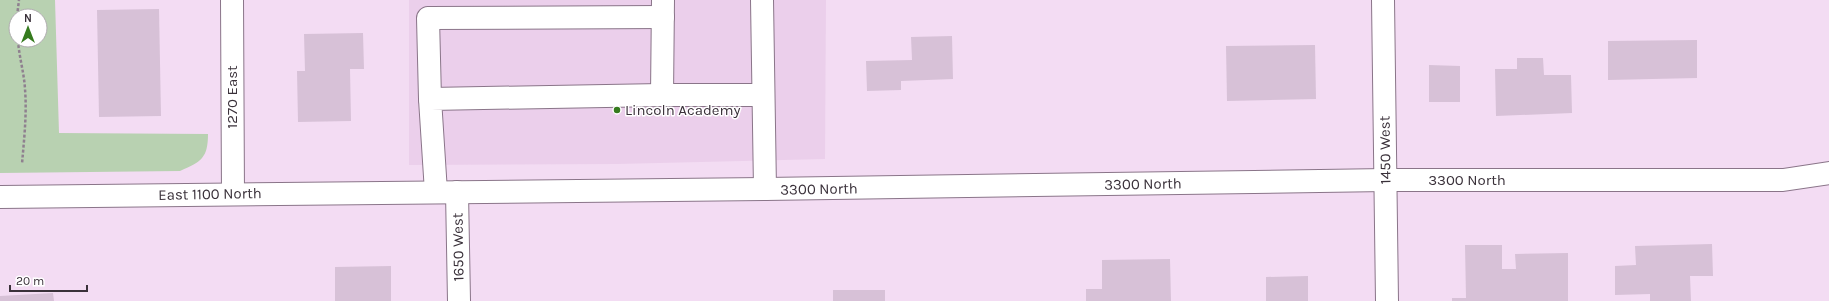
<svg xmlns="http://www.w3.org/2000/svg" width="1829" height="301" viewBox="0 0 1829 301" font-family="Karla,sans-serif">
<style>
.built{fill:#ebcfeb}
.green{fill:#b8d1b1;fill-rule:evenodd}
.building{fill:#d7c1d7}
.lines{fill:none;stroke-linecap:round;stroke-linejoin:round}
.minor-casing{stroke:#8a7589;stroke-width:24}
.path{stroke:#8f808f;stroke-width:2.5;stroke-dasharray:3 2;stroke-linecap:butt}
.minor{stroke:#fff;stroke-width:22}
.poi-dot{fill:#357b1e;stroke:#fff;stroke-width:1.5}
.labels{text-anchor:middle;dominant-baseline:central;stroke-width:3;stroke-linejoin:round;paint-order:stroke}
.street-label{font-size:15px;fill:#3a313a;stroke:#fff}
.poi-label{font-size:15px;fill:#3a313a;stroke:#fff;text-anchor:start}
</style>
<rect width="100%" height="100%" fill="#f3dcf3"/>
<!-- built -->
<polygon class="built" points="409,0 826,0 825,159 617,164 409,165"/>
<!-- green -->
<path class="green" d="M0,0h55l4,133 149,1c0,24 -7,28 -28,37l-180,2zM16,16h24v24h-24z"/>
<!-- building -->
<g class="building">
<polygon points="159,9 161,116 99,117 97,10"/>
<polygon points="363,33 364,69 350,69 351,121 298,122 297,71 305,71 304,34"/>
<polygon points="952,36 953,79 901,81 901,90 867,91 866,61 912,60 911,37"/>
<polygon points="1697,40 1697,78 1608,80 1608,41"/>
<polygon points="1315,45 1316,99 1227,101 1226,46"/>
<polygon points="1517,58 1543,58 1544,75 1571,75 1572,113 1496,116 1495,69 1517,69"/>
<polygon points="1429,65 1460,66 1460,102 1429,102"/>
<polygon points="1712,244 1713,276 1690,276 1691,301 1650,301 1650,294 1615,295 1615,266 1636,265 1635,246"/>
<polygon points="1465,245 1502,245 1502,269 1516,269 1515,254 1568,253 1568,301 1452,301 1452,298 1466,298"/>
<polygon points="1170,259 1171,301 1086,301 1086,289 1102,289 1102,260"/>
<polygon points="391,266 391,301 335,301 335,267"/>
<polygon points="1308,276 1308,301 1266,301 1266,277"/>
<rect x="833" y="290" width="52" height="11"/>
<polygon points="53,293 54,301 0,301 0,296"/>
</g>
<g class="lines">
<!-- minor casing -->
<g class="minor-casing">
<g id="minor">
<polyline points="232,0 233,194"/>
<polyline points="663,0 662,95 763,95"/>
<polyline points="762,0 765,189"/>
<polyline points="1383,0 1387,301"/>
<polyline points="430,99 428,18 663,17"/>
<polyline points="436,192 430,99 662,95"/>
<polyline points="457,192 459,301"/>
<polyline points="0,197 765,189 1386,180 1783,180 1829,173"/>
</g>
</g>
<!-- path -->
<g class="path">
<polyline points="17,16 19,0"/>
<path d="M18,40c1,17 6,32 7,49 2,25 -1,51 -3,75"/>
</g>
<!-- minor -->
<use href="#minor" class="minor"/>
</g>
<!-- markers -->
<circle class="poi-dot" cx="617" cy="110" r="4"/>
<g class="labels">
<!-- street labels -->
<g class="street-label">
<text transform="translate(232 97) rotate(-90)">1270 East</text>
<text transform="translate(1385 150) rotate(-91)">1450 West</text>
<text x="1467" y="180">3300 North</text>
<text transform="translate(1143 184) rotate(-1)">3300 North</text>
<text transform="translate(819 189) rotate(-1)">3300 North</text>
<text transform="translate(210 194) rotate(-1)">East 1100 North</text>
<text transform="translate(458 247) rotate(-91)">1650 West</text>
</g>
<!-- poi labels -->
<g class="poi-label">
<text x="625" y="110">Lincoln Academy</text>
</g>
</g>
<!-- north arrow -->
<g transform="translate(28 28)"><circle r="19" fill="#ffffff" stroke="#b0adb0"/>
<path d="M0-3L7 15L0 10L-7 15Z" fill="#357b1e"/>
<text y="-6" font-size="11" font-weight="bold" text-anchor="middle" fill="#3a313a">N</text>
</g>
<!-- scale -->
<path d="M10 285v6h77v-6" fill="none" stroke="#3a313a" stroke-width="2"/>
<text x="16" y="285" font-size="12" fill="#3a313a" stroke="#ffffff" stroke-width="3" paint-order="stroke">20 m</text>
</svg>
